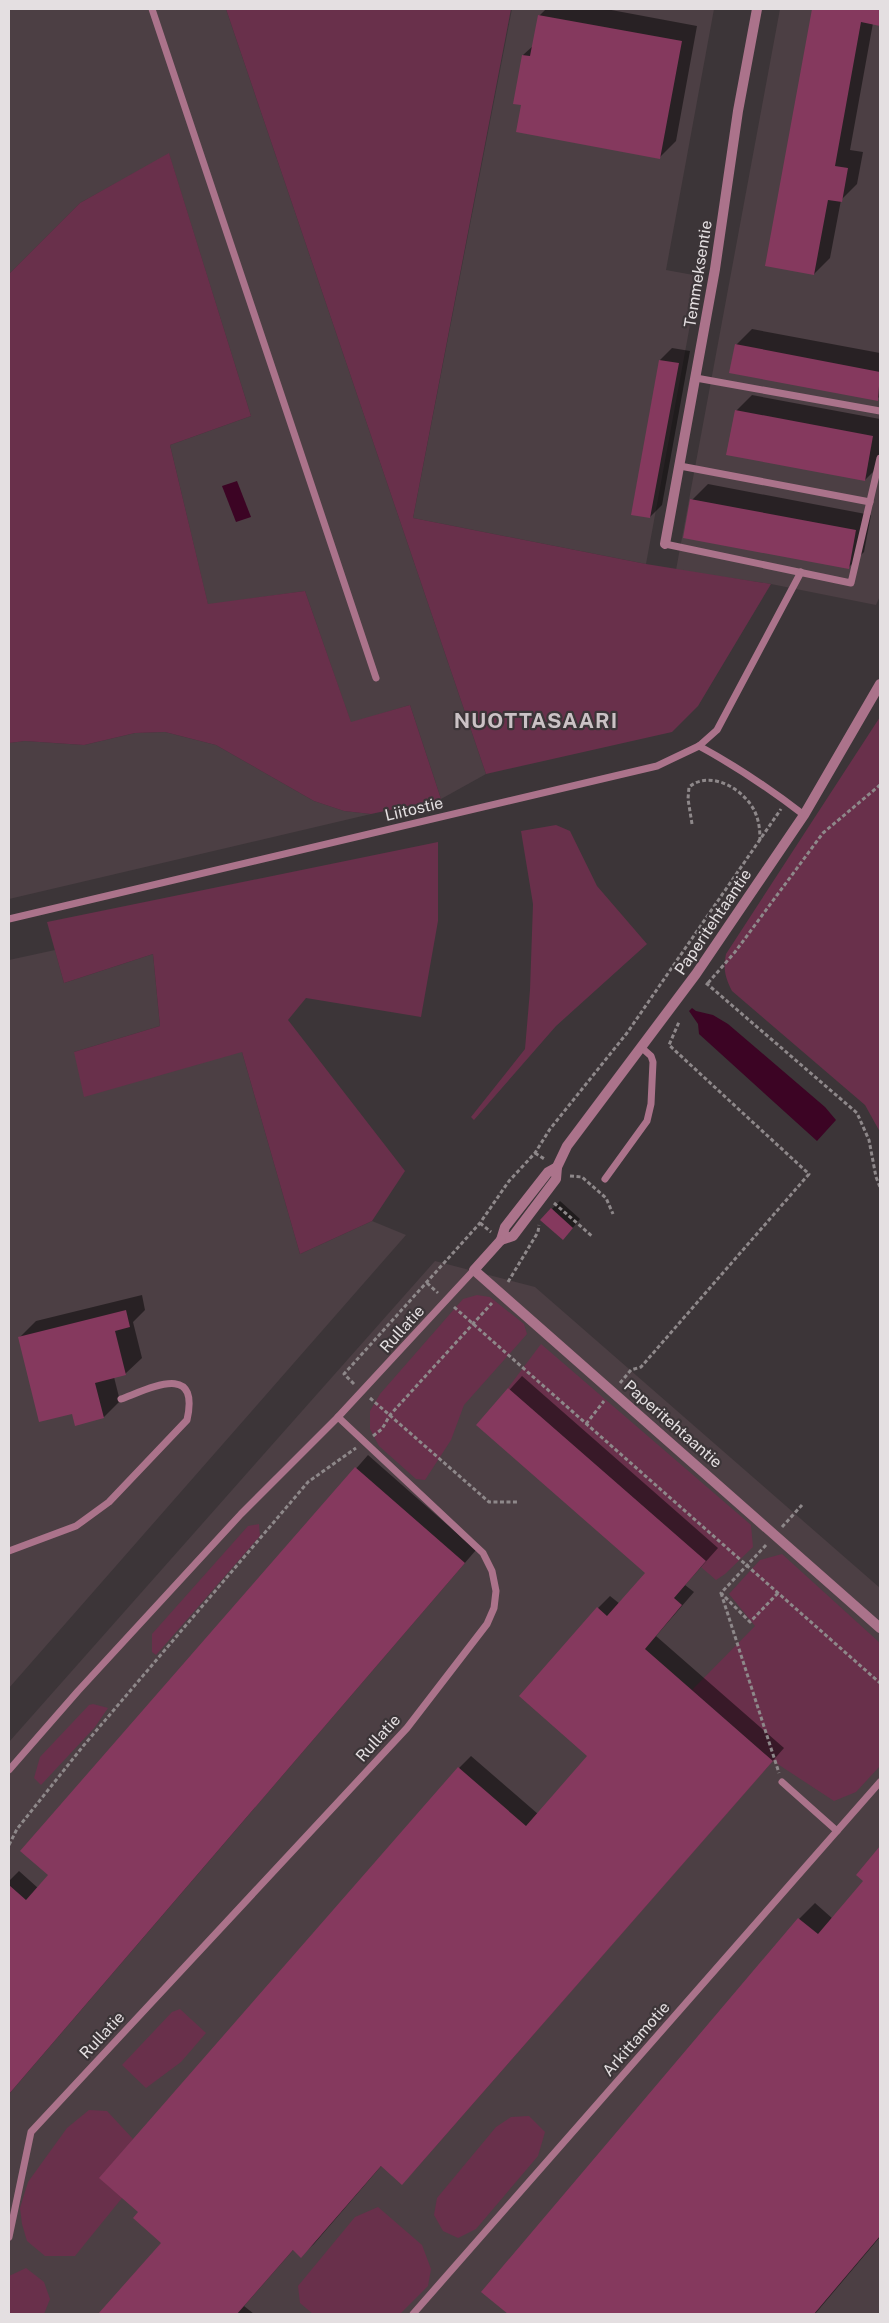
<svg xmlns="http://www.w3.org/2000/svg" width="889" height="2323" viewBox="0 0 889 2323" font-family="'Public Sans',sans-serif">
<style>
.built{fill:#4c3f44}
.green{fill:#69304b}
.water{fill:#3c0424}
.shadow{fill:#0007}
.building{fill:#85395e}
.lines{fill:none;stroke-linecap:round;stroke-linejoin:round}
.path{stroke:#8e888a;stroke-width:3;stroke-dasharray:4 2.5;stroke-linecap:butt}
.lane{stroke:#ab738b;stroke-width:7}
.street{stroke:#ab738b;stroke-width:10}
.labels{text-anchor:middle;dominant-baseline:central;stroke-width:4.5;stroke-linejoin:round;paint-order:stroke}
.street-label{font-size:16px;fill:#e4dfe1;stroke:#3c3538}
.district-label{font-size:21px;font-weight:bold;letter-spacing:1px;fill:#cbc2c5;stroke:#3c3538}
</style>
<rect width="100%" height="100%" fill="#3c3538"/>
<!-- built -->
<g class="built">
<polygon points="9,9 226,9 486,774 441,799 410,705 351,723 305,591 208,605 170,445 251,416 169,154 80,203 9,274"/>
<polygon points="512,9 714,9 666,270 699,276 646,564 413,518"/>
<polygon points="780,9 880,9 880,596 876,605 771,584 676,570"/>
<polygon points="165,732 216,745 314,801 344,811 371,814 9,899 9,743 25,741 84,745 135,733"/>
<polygon points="55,950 64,983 153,954 160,1026 74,1052 242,1052 300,1254 372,1221 406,1235 9,1688 9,960"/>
<polygon points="435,1261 535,1287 880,1588 880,2314 9,2314 9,1742"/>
</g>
<!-- green -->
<g class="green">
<polygon points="226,9 511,9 413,518 646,564 771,584 698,706 672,732 486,774"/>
<polygon points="169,153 251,416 170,445 208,604 305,591 351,722 410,705 441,799 371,814 344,811 314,801 216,745 165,732 135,733 84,745 25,741 9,743 9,274 80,203"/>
<path d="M880,717v415l-15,-27 -133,-114c-7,-14 -9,-22 -6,-37z"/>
<polygon points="556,825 570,831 597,886 647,944 556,1026 474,1120 471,1117 525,1049 530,990 533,904 521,831"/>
<polygon points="438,842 438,921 421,1017 306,998 288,1020 405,1171 372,1221 300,1254 242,1052 84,1097 74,1052 160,1026 153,954 64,983 47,922"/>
<polygon points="477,1295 490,1297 524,1324 527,1334 464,1405 451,1440 425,1480 416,1479 379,1446 370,1429 370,1411 380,1394 463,1299"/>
<polygon points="541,1344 751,1525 753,1547 725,1574 716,1580 701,1567 706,1561 508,1388"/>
<polygon points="259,1524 260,1536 156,1655 152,1652 152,1634 248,1526"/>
<polygon points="782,1554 880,1643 880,1766 856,1792 834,1801 773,1761 692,1690 755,1626 729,1594 760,1560"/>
<polygon points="93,1704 108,1708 95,1727 41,1785 34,1778 40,1757 89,1705"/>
<polygon points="180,2009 206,2033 181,2062 146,2088 122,2065 172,2012"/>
<polygon points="89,2110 107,2111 133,2139 122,2198 75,2256 45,2256 27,2241 22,2224 20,2208 28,2182 67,2128"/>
<polygon points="529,2116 545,2132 538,2156 476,2229 458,2238 443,2231 434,2215 437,2198 496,2127 511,2117"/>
<polygon points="378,2207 422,2245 431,2269 428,2286 400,2314 313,2314 300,2303 298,2286 355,2217"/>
<polygon points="26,2268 44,2282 50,2299 44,2314 9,2314 9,2276"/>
</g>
<!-- water -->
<g class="water">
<polygon points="237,481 251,517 236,522 222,486"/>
<polygon points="692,1008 696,1011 713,1015 728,1024 825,1107 836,1120 817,1141 699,1034 698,1024 689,1011"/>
</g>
<!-- shadow -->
<g class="shadow">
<polygon points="546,9 606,9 697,26 676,141 660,157 523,104 523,55 534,45 539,16"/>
<polygon points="813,9 880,9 880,25 873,23 850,150 863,152 857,184 841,200 830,258 814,274 766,265"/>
<polygon points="752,329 880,353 880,396 877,399 736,345"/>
<polygon points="672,348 690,351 662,505 650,517 660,360"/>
<polygon points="752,395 880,419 880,465 865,480 736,411"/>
<polygon points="708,484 871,515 864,552 848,568 692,500"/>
<polygon points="560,1201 580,1219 571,1230 552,1209"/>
<polygon points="142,1295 145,1310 133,1322 142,1358 125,1374 114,1377 120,1401 104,1417 73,1412 19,1338 36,1321"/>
<polygon points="522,1376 718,1548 685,1585 694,1592 656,1636 784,1748 414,2171 402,2183 382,2165 314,2244 301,2256 294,2249 244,2306 254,2314 100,2314 162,2243 459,1768 471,1756 538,1814 589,1756 598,1608 610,1596 620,1604 647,1573 478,1425"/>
<polygon points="368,1455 476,1550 9,2094 9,1881 19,1871 38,1888 50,1875 22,1851"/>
<polygon points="880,1847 880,2237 815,2314 510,2314 483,2292 799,1919 815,1903 833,1919 865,1881 857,1875"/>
</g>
<!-- building -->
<g class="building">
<polygon points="812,9 880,9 880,26 861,22 835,166 848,168 842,202 828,200 814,275 765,266"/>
<polygon points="538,15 682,41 660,159 516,132 521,105 513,104 522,55 530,56"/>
<polygon points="735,344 880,372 878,401 729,373"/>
<polygon points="659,360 679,363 650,518 631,515"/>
<polygon points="735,410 873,436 865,481 726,455"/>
<polygon points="690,499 856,530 849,569 683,538"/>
<polygon points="551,1208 573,1228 563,1240 540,1220"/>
<polygon points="126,1310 130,1327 115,1331 126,1375 95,1383 104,1418 75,1426 72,1414 39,1422 18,1337"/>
<polygon points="508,1388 706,1561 674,1598 682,1605 645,1649 773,1761 402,2185 381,2166 301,2258 293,2250 237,2314 98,2314 161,2243 133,2218 138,2212 99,2178 458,1767 526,1826 587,1756 519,1696 597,1607 607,1616 645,1573 476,1425"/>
<polygon points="355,1467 465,1563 9,2094 9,1885 26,1900 48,1875 20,1851"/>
<polygon points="880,1846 880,2236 814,2314 508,2314 481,2292 798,1918 818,1934 863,1881 856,1875"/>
</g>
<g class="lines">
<!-- path -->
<g class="path">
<path d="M692,824l-4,-25 1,-12c22,-18 56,3 66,25 4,9 5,18 5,28"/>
<polyline points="706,983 857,1113 869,1140 876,1177 880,1187"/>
<polyline points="708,983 735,952 823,833 880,785"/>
<polyline points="535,1153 546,1160"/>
<polyline points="570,1176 582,1177 606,1198 613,1214"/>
<polyline points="554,1203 593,1237"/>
<polyline points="480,1223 491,1232"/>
<polyline points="508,1282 538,1232 539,1225"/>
<polyline points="427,1283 438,1293"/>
<polyline points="454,1307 880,1683"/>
<polyline points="620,1383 631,1370 641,1367 809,1174 669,1045 679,1022"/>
<polyline points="354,1384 344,1374 480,1223 509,1181 535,1153 550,1129 627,1033 781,809"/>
<polyline points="370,1398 489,1502 517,1502"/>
<polyline points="586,1424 604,1401"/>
<polyline points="373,1436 382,1429 390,1415 492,1303"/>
<polyline points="782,1527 802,1505"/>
<polyline points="766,1545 721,1593 750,1622 778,1593"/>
<polyline points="721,1593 779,1773"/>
<polyline points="9,1845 17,1829 84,1745 308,1482 356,1448"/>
</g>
<!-- lane -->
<g class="lane">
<polyline points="152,9 376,678"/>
<polyline points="696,378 880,411"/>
<polyline points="680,466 870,502"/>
<polyline points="665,544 851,583 880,458"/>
<path d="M699,746c37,20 71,43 105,69"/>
<polyline points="9,919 657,766 699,746 717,730 801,572"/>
<polyline points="605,1179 647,1121 651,1104 653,1062 651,1056 642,1048"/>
<path d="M9,1551l67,-25 33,-24 78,-82c13,-58 -36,-32 -66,-21"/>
<polyline points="9,1770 78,1691 241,1514 338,1417"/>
<polyline points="782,1782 837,1831"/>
<polyline points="9,2237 31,2132 407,1728 487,1624 494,1608 496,1591 492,1571 483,1553 338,1417 474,1270"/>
<polyline points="413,2314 880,1782"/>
</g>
<!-- street -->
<g class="street">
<polyline points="665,544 715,269 738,111 757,9"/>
<polyline points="557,1167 567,1146 696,974 804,815 880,684"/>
<polygon points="557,1167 556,1179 513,1236 501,1240 505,1227 548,1172"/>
<polyline points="501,1240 474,1270 880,1628"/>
</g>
</g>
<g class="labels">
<!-- street labels -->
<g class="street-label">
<text transform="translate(698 274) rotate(-81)">Temmeksentie</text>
<text transform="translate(414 809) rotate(-13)">Liitostie</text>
<text transform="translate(713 922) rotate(-56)">Paperitehtaantie</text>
<text transform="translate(402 1329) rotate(-48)">Rullatie</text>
<text transform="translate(673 1424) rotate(41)">Paperitehtaantie</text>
<text transform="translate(378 1738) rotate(-48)">Rullatie</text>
<text transform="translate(102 2035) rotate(-47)">Rullatie</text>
<text transform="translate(636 2039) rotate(-49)">Arkittamotie</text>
</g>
<!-- district labels -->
<g class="district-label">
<text x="536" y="720">NUOTTASAARI</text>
</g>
</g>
<!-- border -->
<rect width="889" height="2323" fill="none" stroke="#e4dfe1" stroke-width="20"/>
</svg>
